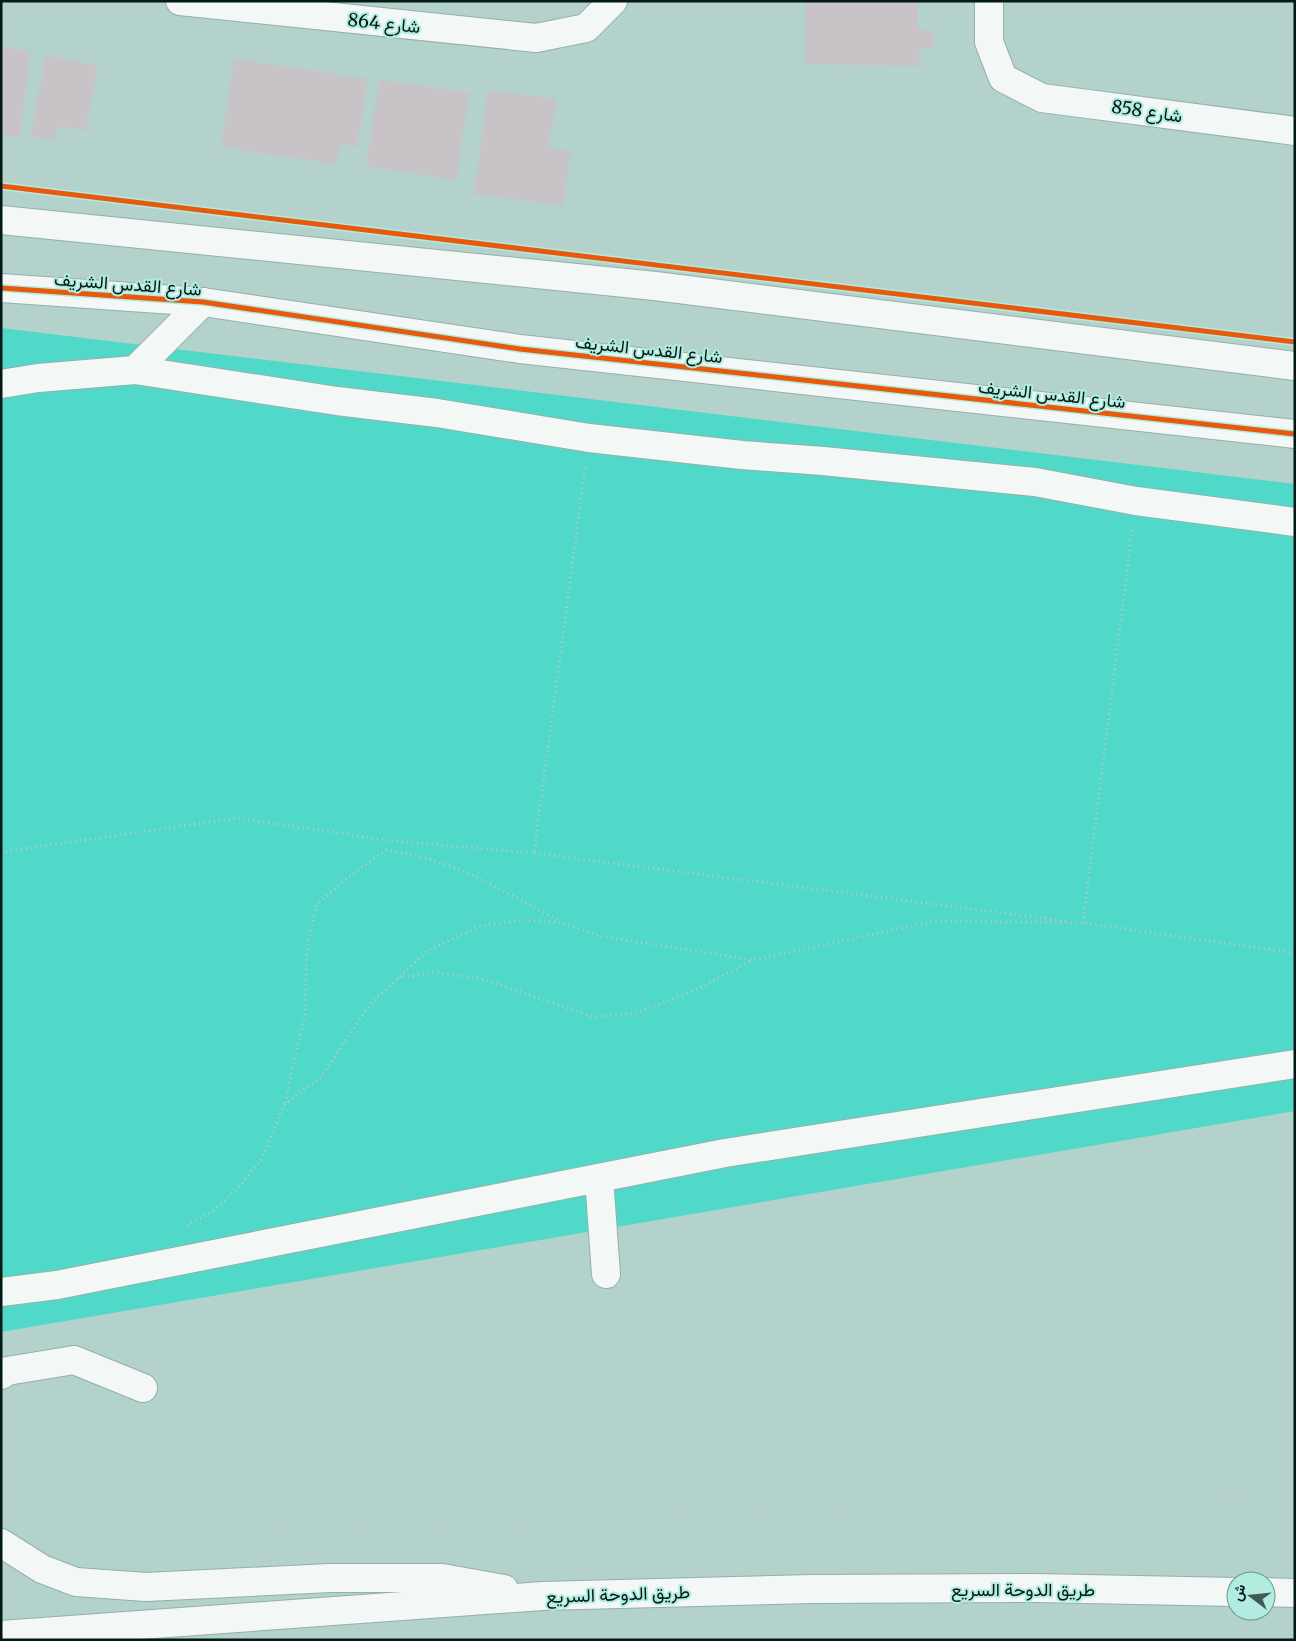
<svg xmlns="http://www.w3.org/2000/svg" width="1296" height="1641" viewBox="0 0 1296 1641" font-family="Merriweather,Vazirmatn,serif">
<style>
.green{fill:#50d9c8}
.building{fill:#c7c3c6}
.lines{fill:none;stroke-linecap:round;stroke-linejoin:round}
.minor-casing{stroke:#96afaa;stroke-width:30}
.highway-casing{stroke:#96afaa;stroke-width:30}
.path{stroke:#bfc8c6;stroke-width:3;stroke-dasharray:1 4;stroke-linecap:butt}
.minor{stroke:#f3f8f7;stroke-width:28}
.highway{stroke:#f3f8f7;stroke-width:28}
.cycleway-casing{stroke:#b2ece0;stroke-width:8}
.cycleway{stroke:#e8590c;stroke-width:5}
.labels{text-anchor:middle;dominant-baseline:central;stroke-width:4;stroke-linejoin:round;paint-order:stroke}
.street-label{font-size:18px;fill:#031916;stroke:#b2ece0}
</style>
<rect width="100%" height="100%" fill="#b2d2cb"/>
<!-- green -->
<polygon class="green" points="1,328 1295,484 1295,1111 1,1332"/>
<!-- building -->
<g class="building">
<polygon points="806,1 918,1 918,30 934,30 933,48 919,48 919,66 805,64"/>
<polygon points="1,48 30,51 20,137 1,135"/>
<polygon points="46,55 98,66 85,131 58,126 55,141 30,136"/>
<polygon points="234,59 368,79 357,147 339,144 337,164 221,147"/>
<polygon points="379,80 469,93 456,180 366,166"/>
<polygon points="488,90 556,99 549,148 571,151 563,205 474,194"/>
</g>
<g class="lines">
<!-- minor casing -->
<g class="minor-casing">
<g id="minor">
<polyline points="180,1 536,38 586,28 613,1"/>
<polyline points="989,1 989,42 1003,78 1042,98 1295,131"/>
<polyline points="1,220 655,286 1295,366"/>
<polyline points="1,288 203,302 520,349 1295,434"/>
<polyline points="135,370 203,302"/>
<polyline points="1,384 38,378 135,370 337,401 437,413 589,438 742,455 823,461 1035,482 1136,501 1295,522"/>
<polyline points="599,1178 606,1274"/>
<polyline points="1,1292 57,1285 725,1153 1295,1064"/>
<polyline points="1,1375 7,1371 74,1360 143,1388"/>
</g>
</g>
<!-- highway casing -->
<g class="highway-casing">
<g id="highway">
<polyline points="1,1543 42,1569 76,1582 146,1587 330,1578 442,1578 504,1589"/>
<polyline points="1266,1592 1295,1593"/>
<polyline points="1,1635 542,1596 813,1589 1036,1588 1236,1592"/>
</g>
</g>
<!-- path -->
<g class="path">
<polyline points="1,852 238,818 392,841 534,853 585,467"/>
<polyline points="534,853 1067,921"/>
<polyline points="1083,923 1132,529"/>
<polyline points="398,978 434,972 480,978 593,1017 637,1013 700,988 752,960"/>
<path d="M285,1103l20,-88 2,-67 10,-44 33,-28 36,-26c64,8 119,41 174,72"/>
<polyline points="187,1226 214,1210 237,1189 262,1159 284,1105 321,1077 371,1003 430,949 480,926 523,920 563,923 599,936 753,960 935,921 1083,923 1295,953"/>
<path d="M38,1532c31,-36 39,-8 71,0 14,4 29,5 43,7l545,-23 598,-18"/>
</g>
<!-- minor -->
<use href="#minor" class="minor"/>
<!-- highway -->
<use href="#highway" class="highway"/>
<!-- cycleway casing -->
<g class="cycleway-casing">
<g id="cycleway">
<polyline points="1,186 1295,342"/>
<polyline points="1,288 203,302 520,349 1295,434"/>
</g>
</g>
<!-- cycleway -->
<use href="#cycleway" class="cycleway"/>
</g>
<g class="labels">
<!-- street labels -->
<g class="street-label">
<text transform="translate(384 23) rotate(6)">شارع 864</text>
<text transform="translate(1147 111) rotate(8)">شارع 858</text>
<text transform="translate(128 284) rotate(4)">شارع القدس الشريف</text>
<text transform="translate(649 349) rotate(6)">شارع القدس الشريف</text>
<text transform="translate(1052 394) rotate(6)">شارع القدس الشريف</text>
<text x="1023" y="1589">طريق الدوحة السريع</text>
<text transform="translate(618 1594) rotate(-2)">طريق الدوحة السريع</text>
</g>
</g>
<!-- border -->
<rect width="1296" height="1641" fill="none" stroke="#031916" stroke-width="5"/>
<!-- north arrow -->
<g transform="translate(1251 1596) rotate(286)"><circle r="24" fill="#b2ece0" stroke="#6c988f"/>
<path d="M0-4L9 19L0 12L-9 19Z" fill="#405a55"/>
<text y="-8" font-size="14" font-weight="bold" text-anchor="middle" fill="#031916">ش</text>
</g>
</svg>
